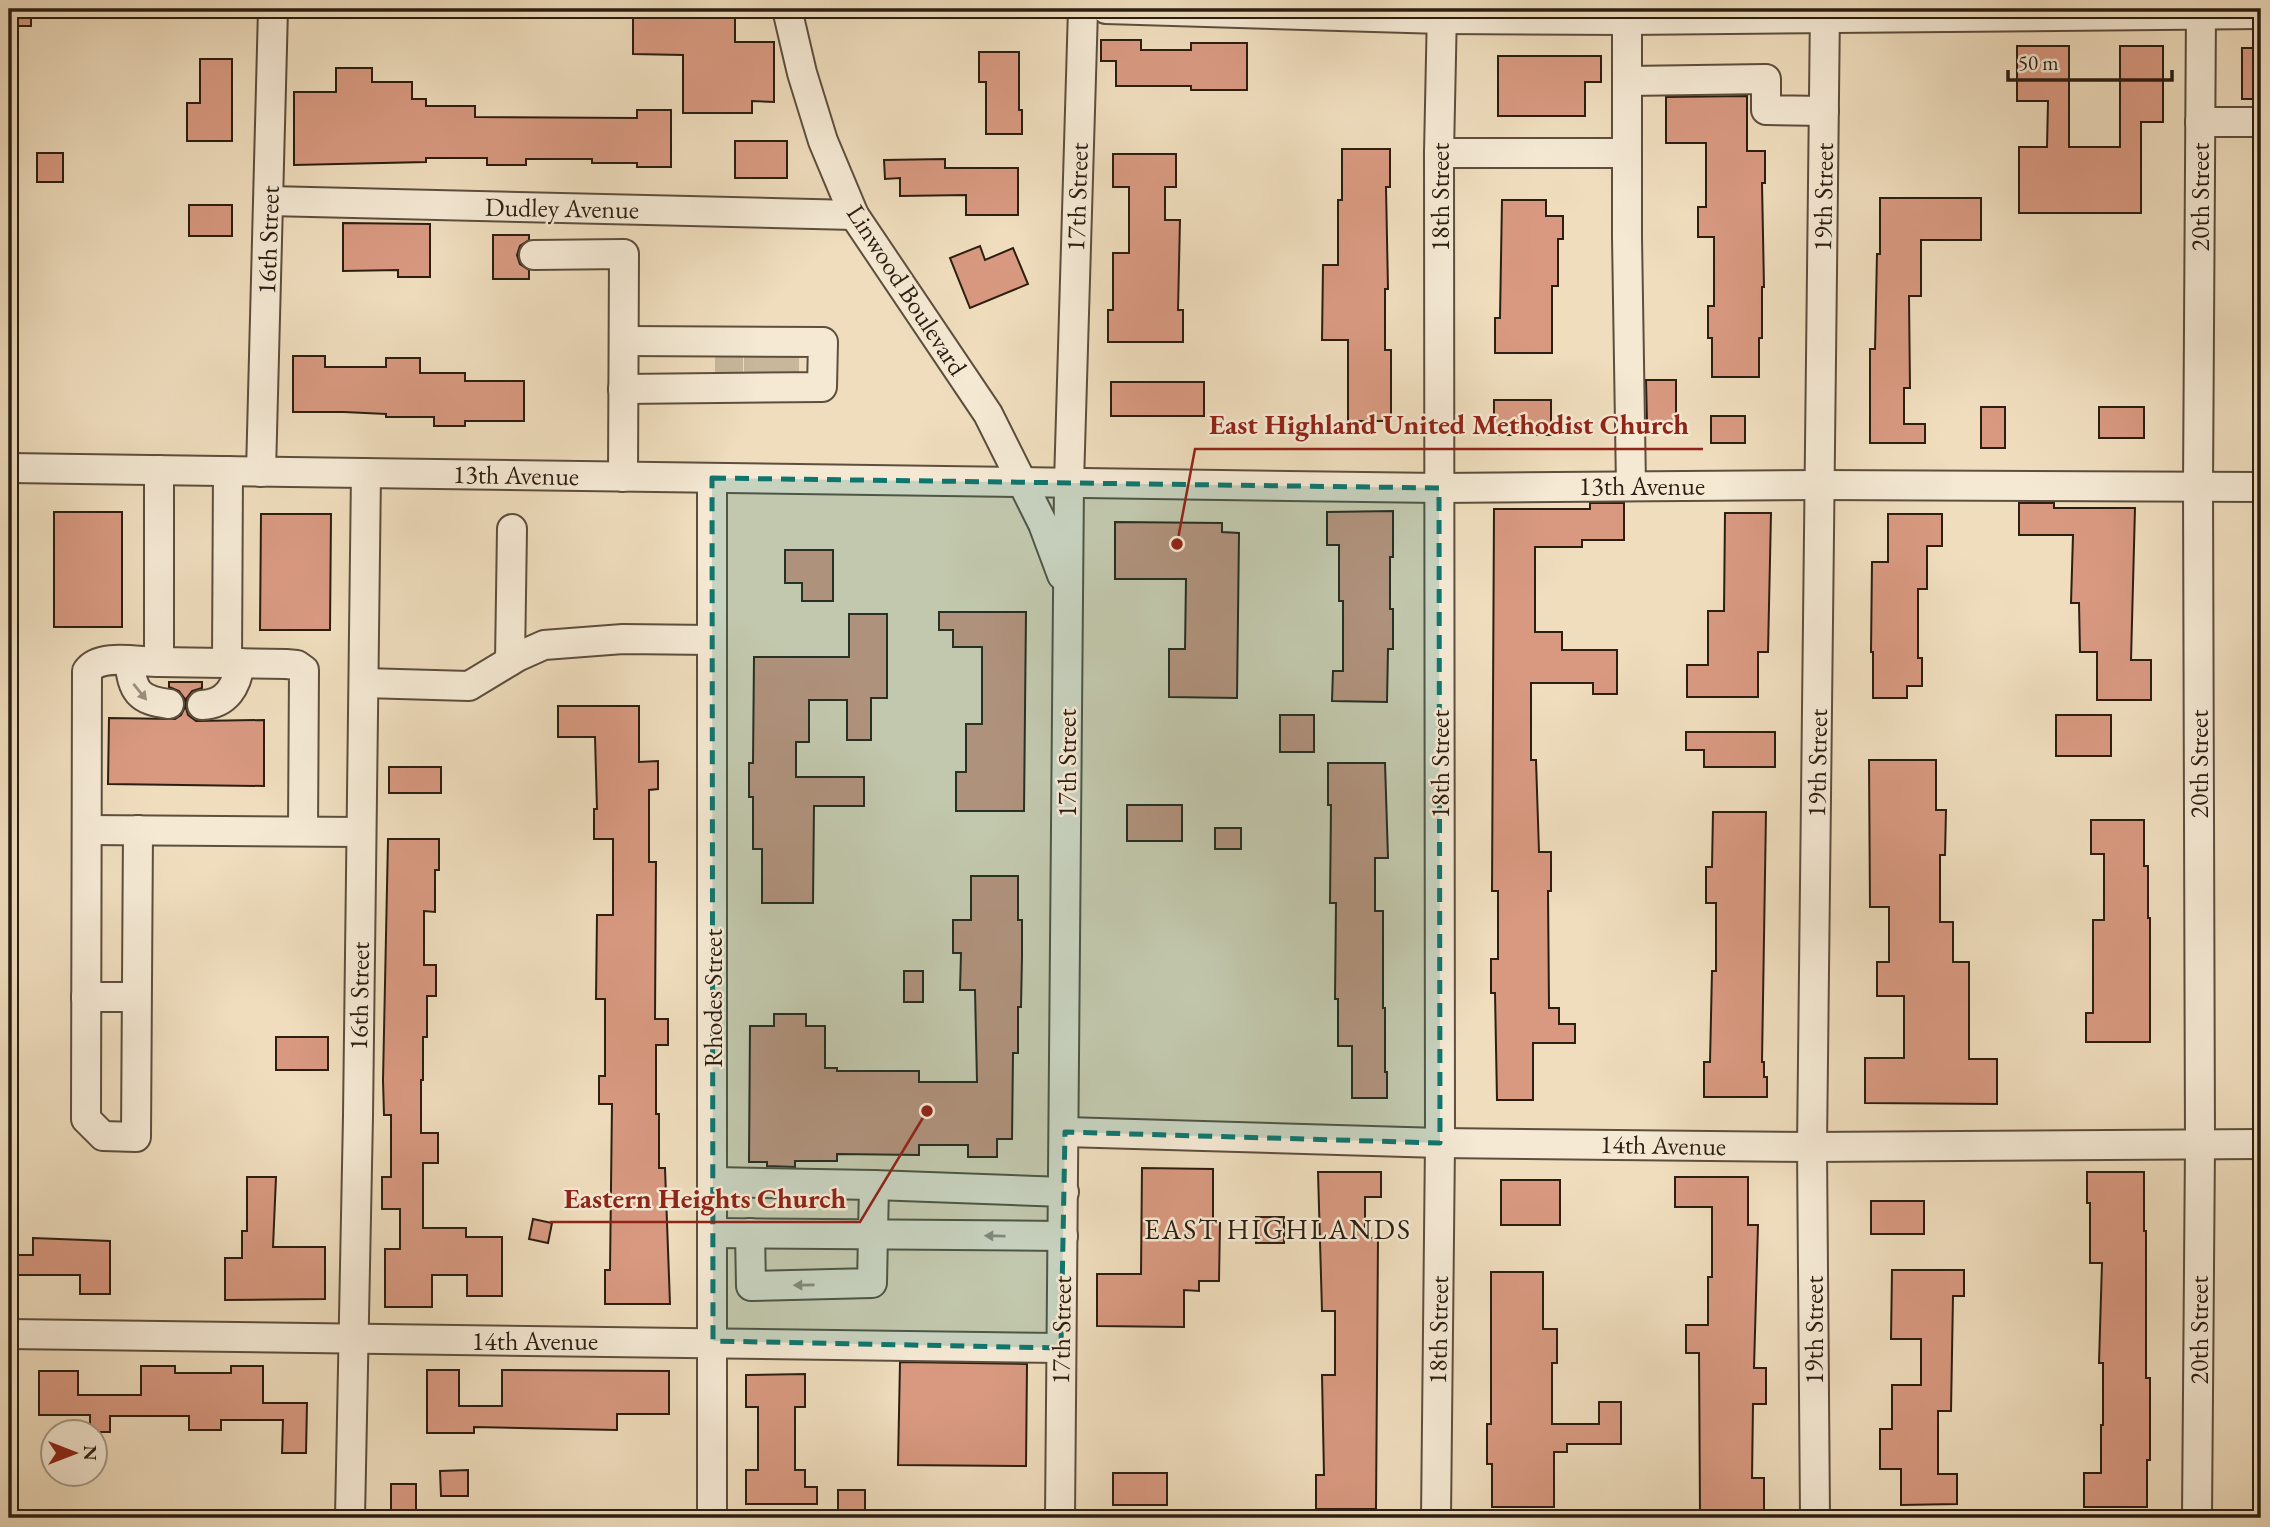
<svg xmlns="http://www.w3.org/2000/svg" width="2270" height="1527" viewBox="0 0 2270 1527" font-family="'EB Garamond',serif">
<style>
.building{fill:#d89980;stroke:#2c1e12;stroke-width:2}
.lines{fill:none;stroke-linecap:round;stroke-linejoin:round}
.minor-tunnel{stroke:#c8b79b;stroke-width:28;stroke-dasharray:28 14;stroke-linecap:butt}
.minor-casing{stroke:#5d4e3d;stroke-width:32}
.minor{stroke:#f5e9d4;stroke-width:28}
.oneway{fill:#9b8e7d}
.marked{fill:#0f766e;fill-opacity:0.2;stroke:#0f766e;stroke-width:5;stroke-dasharray:14 9;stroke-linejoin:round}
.labels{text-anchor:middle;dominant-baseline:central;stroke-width:5;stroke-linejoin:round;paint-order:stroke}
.street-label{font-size:26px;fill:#2c1e12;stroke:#f5e9d4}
.neighbourhood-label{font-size:28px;letter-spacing:2px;fill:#2c1e12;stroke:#f5e9d4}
.leader{fill:none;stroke:#8f2418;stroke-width:2.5}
.callout-dot{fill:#8f2418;stroke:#f5e9d4;stroke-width:2.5}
.callout-label{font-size:28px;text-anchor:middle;font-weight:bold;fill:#8f2418;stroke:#f5e9d4;stroke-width:5;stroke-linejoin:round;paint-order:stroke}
</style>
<rect width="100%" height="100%" fill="#efddbd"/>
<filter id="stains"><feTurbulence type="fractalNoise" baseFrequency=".00286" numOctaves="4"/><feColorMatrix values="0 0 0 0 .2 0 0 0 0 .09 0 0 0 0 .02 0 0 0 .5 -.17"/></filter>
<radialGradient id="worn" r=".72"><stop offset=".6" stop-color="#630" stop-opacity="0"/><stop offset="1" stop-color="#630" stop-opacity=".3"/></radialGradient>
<!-- building -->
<g class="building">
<rect x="9" y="9" width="22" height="17"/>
<polygon points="633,9 735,9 735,42 774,42 774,102 752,101 752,113 683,113 683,55 633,54"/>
<polygon points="1101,40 1141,40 1141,50 1191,50 1191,43 1247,43 1247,90 1191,90 1191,86 1116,86 1116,61 1101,61"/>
<polygon points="2017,46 2069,46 2069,147 2120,147 2120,46 2163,46 2163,122 2141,122 2141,213 2019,213 2019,147 2047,147 2048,101 2017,101"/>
<rect x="2242" y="48" width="19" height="51"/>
<polygon points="979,52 1019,52 1019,110 1022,110 1022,134 986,134 986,82 979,82"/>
<polygon points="1498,56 1601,56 1601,82 1585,82 1585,116 1498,116"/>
<polygon points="200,59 232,59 232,141 187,141 187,103 200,103"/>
<polygon points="336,68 372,68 372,82 412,82 412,99 426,99 426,106 475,106 475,117 637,118 637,110 671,110 671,167 637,167 637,163 592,163 592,159 526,159 526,165 487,165 487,158 426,158 426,162 294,165 294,92 336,92"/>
<polygon points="1747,96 1747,151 1765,151 1765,183 1762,183 1764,287 1762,287 1762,338 1759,338 1759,377 1712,377 1712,338 1708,338 1708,306 1714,306 1714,237 1698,237 1698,207 1706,207 1706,143 1666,143 1666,97"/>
<rect x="735" y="141" width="52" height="37"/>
<polygon points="1342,149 1390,149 1390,187 1386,187 1388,289 1385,289 1385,350 1391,350 1391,421 1348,421 1348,340 1322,340 1323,265 1338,265 1338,200 1342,200"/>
<rect x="37" y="153" width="26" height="29"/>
<polygon points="1113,154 1176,154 1176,187 1165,187 1165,220 1180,220 1178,310 1183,310 1183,342 1108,342 1108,310 1113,310 1113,253 1129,253 1129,187 1113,187"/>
<polygon points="945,159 945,168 1018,168 1018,215 966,215 966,195 900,196 900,178 885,179 884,160"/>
<polygon points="1880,198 1981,198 1981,240 1921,240 1921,296 1909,296 1910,388 1904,388 1904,424 1925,424 1925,443 1870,443 1870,349 1875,349 1877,254 1880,254"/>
<polygon points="1502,200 1546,200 1546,216 1563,216 1563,239 1558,239 1558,286 1552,286 1552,353 1495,353 1495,318 1500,318"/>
<rect x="189" y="205" width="43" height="31"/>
<polygon points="343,223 430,224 430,277 398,277 398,270 343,271"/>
<polygon points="493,235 529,235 529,240 520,246 517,255 520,264 529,270 529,279 493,279"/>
<polygon points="980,246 985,260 1013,248 1028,284 970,308 950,258"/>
<polygon points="293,356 325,356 325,367 386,367 386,358 420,358 420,373 465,373 465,381 524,381 524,421 465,421 465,426 434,426 434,417 386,417 386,414 344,412 293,412"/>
<polygon points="1646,380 1676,380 1676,423 1647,423"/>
<rect x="1111" y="382" width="93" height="34"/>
<rect x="1494" y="400" width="57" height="35"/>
<rect x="1981" y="407" width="24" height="41"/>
<rect x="2099" y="407" width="45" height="31"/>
<rect x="1711" y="416" width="34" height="27"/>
<polygon points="1590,503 1624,503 1624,540 1582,540 1582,547 1535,547 1535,632 1562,632 1562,650 1617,650 1617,694 1593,694 1593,683 1531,683 1531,760 1536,760 1539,852 1551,852 1551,891 1548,891 1549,1008 1559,1008 1559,1024 1575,1024 1575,1043 1533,1043 1533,1100 1497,1100 1495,993 1491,993 1491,959 1498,959 1498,891 1492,891 1494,509 1590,509"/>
<polygon points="2019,503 2054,503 2054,508 2135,508 2131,660 2151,660 2151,700 2097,700 2097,652 2080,652 2079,603 2071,603 2073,535 2019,535"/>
<polygon points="1393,511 1393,557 1390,557 1390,609 1393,609 1393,649 1388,649 1387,702 1332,701 1333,671 1343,671 1343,601 1339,601 1339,545 1327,545 1327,512"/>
<rect x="54" y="512" width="68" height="115"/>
<polygon points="1725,513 1771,513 1768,652 1758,652 1758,697 1687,697 1687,665 1708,665 1708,611 1724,611"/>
<polygon points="261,514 331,514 330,630 260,630"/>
<polygon points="1888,514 1942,514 1942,546 1927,546 1927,589 1918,589 1918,658 1922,658 1922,686 1907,686 1907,698 1873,698 1873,652 1871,652 1872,562 1888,562"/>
<polygon points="1115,522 1222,523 1222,532 1239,533 1237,698 1169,697 1169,649 1185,649 1186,579 1115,579"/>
<polygon points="785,550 833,550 833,601 802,601 802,583 785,583"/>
<polygon points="939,612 1026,612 1024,811 956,811 956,772 966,772 966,724 982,724 982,647 953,647 953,630 939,630"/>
<polygon points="849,614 887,614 887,698 871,698 871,740 847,740 847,700 809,700 809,742 796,742 796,777 864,777 864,806 814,806 813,903 762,903 762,849 753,849 753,797 749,797 749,763 753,763 754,657 849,657"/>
<polygon points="169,682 202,682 202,688 192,691 186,699 186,708 188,715 196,721 264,720 264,786 108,784 109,718 175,719 181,715 185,707 185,699 179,691 169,687"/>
<polygon points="558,706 639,706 639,762 658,761 658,789 649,790 649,862 656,862 655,1019 668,1019 668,1045 656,1045 656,1114 659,1114 659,1168 665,1168 670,1304 605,1304 605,1270 610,1270 612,1104 599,1104 599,1076 605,1076 605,999 596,999 597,915 613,915 613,839 594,839 594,809 597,809 595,737 558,737"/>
<rect x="1280" y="715" width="34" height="37"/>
<rect x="2056" y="715" width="55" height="41"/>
<polygon points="1686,732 1775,732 1775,767 1704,767 1704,750 1686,750"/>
<polygon points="1869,760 1936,760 1936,810 1946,810 1945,855 1940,855 1940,922 1953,922 1953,962 1969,962 1969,1059 1997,1059 1997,1104 1865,1103 1865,1058 1904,1058 1904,996 1877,996 1877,962 1889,962 1889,907 1870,907"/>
<polygon points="1328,763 1385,763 1388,858 1375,858 1375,911 1383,911 1383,1008 1385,1008 1385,1072 1387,1072 1387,1098 1352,1098 1352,1046 1338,1046 1338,999 1335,999 1336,903 1330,903 1331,805 1328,805"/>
<rect x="389" y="767" width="52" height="26"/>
<rect x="1127" y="805" width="55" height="36"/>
<polygon points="1713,812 1766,812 1762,1062 1764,1062 1764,1077 1767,1077 1767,1097 1704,1097 1704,1062 1710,1062 1712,971 1716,971 1716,903 1706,903 1706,867 1712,867"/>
<polygon points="2091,820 2144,820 2144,866 2148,866 2148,918 2150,918 2150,1042 2086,1042 2086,1013 2093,1013 2093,920 2104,920 2104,854 2091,854"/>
<rect x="1215" y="828" width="26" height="21"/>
<polygon points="388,839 439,839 439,870 435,870 435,912 424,911 424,965 436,965 436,996 427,996 427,1037 423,1037 423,1080 421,1080 421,1133 438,1133 438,1163 423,1163 423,1228 466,1228 466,1237 502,1237 502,1296 467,1296 467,1275 432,1275 432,1307 385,1307 385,1249 400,1249 400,1209 382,1209 382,1177 391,1177 391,1115 384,1115 383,1080"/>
<polygon points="971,876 1018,876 1018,920 1022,920 1022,956 1021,1007 1018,1007 1018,1053 1013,1053 1012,1139 997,1139 997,1157 968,1157 968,1145 919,1145 919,1155 837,1154 837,1161 795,1161 795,1167 767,1166 767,1162 749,1162 750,1026 774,1026 774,1014 806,1014 806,1026 825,1026 825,1068 837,1068 837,1071 919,1071 919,1082 977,1082 975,990 960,990 961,953 953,953 953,920 971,920"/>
<rect x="904" y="971" width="19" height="31"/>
<rect x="276" y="1037" width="52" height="33"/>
<polygon points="1142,1168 1213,1169 1213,1223 1220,1223 1219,1281 1199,1281 1199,1291 1184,1290 1184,1327 1097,1326 1097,1274 1141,1274"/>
<polygon points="1318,1172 1381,1172 1381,1197 1365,1197 1365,1238 1378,1238 1376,1509 1316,1509 1316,1475 1324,1475 1322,1375 1335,1375 1335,1311 1322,1311"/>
<polygon points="2087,1172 2144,1172 2144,1231 2146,1231 2146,1378 2150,1378 2150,1460 2147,1460 2147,1507 2084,1507 2084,1473 2101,1473 2101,1425 2103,1425 2103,1363 2099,1363 2102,1263 2090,1263 2090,1203 2087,1203"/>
<polygon points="247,1177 276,1177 273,1247 325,1247 325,1299 225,1300 225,1258 242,1258 242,1231 247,1231"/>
<polygon points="1675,1177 1748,1177 1748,1225 1758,1225 1754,1368 1766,1368 1766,1404 1753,1404 1752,1478 1764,1478 1764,1513 1700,1513 1699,1353 1686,1353 1686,1325 1708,1325 1708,1277 1712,1277 1712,1207 1675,1207"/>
<rect x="1501" y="1180" width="59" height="45"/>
<rect x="1871" y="1201" width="53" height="33"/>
<rect x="1256" y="1217" width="28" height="26"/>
<polygon points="533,1219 552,1223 548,1243 529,1239"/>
<polygon points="33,1238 110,1241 110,1294 80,1294 80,1275 9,1275 9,1255 33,1255"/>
<polygon points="1892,1270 1964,1270 1964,1296 1953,1296 1951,1411 1938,1411 1938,1474 1957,1474 1957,1504 1901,1505 1901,1469 1880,1469 1880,1429 1892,1429 1892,1385 1921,1385 1921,1339 1891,1339"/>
<polygon points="1491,1272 1543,1272 1543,1329 1557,1329 1557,1363 1552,1363 1552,1424 1599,1424 1599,1402 1621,1402 1621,1444 1567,1444 1567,1452 1554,1452 1554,1507 1492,1507 1492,1464 1487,1464 1487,1424 1491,1424"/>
<polygon points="900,1362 1027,1364 1026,1466 898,1465"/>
<polygon points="141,1366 175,1366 175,1373 231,1373 231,1366 263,1366 263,1403 307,1403 306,1453 282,1453 283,1420 221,1420 221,1430 189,1430 189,1416 110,1416 110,1432 90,1432 90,1415 39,1415 39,1371 78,1371 78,1395 141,1395"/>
<polygon points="427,1370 459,1370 459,1406 502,1406 502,1370 669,1371 669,1414 617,1414 617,1430 474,1427 474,1433 427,1433"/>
<polygon points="805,1374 805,1407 795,1407 795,1470 805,1470 805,1487 817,1487 817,1504 746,1504 746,1470 758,1470 758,1407 746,1407 746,1375"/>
<polygon points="468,1470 468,1496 441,1496 440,1471"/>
<rect x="1113" y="1473" width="54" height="32"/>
<rect x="391" y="1484" width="25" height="34"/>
<rect x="838" y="1490" width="27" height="26"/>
</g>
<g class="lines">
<!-- minor-tunnel -->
<g class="minor-tunnel">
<polyline points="729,349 729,374"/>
<polyline points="758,349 758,374"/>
<polyline points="785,349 785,375"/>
</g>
<!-- minor casing -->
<g class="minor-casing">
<g id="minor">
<polyline points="787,9 802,73 823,141 854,215 988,414 1043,524 1062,575"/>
<polyline points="1106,9 1442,19 1627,20 2261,14"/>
<polyline points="1627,20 1627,237 1631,486"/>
<polyline points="1628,81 1766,79 1766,110 1824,111"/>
<polyline points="2200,122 2261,122"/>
<polyline points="1439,153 1626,153"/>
<polyline points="269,201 854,215"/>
<polyline points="534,255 624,254 623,477"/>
<polyline points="623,389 822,387 823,342 624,341"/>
<polyline points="9,468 1439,488 1820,485 2261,487"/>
<polyline points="261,472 273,9"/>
<polyline points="712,478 712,1518"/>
<path d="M129,661c4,31 9,39 40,43"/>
<polyline points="510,661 512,529"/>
<polyline points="159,662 286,664 297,665 304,670 303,831"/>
<polyline points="227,663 228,471"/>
<polyline points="364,683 469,686 517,657 544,645 623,639 712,640"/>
<path d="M202,705c25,-1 35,-19 38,-42"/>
<polyline points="87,830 361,832"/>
<path d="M138,830l-2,307 -33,-1 -17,-17 1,-448c13,-18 51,-9 72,-9v-192"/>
<polyline points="86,997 136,997"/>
<polyline points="1065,1132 1440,1143 1812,1147 2261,1144"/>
<polyline points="713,1182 874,1185 1064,1192"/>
<polyline points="713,1233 1063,1236"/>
<polyline points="750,1233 751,1286 872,1283 874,1185"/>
<path d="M9,1334c350,7 701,7 1052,14"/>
<polyline points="350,1518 358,1116 366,473"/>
<polyline points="1060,1518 1069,483 1083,9"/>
<polyline points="1436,1518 1440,1143 1439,153 1442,9"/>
<polyline points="1815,1518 1812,1147 1825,9"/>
<polyline points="2197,1518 2200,1145 2198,487 2201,9"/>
</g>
</g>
<!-- minor -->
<use href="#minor" class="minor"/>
</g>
<!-- one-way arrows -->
<defs><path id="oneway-solid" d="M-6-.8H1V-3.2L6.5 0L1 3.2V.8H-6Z" transform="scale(1.75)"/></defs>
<g class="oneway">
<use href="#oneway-solid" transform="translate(140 692) rotate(51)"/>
<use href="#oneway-solid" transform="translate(995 1236) rotate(-179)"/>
<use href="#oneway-solid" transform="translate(804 1285) rotate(179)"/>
</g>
<!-- marked area -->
<path class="marked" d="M712,478l727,10 1,655 -375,-11 -4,216 -348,-7z"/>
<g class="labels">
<!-- street labels -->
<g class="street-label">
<text transform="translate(1077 197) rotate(-88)">17th Street</text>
<text transform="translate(1440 197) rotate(-90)">18th Street</text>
<text transform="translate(1823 197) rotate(-89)">19th Street</text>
<text transform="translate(2200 197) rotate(-90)">20th Street</text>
<text transform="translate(562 208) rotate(1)">Dudley Avenue</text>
<text transform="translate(268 240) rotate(-88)">16th Street</text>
<text transform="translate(907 290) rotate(57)">Linwood Boulevard</text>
<text transform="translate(516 475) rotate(1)">13th Avenue</text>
<text x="1642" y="486">13th Avenue</text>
<text transform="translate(1067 763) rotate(-90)">17th Street</text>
<text transform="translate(1817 763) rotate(-89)">19th Street</text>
<text transform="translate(1440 764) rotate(-90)">18th Street</text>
<text transform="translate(2199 764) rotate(-90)">20th Street</text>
<text transform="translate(359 996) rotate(-89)">16th Street</text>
<text transform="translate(713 998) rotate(-90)">Rhodes Street</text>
<text transform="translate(1663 1145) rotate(1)">14th Avenue</text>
<text transform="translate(1061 1330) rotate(-89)">17th Street</text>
<text transform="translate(1438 1330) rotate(-89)">18th Street</text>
<text transform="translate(1814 1330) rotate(-90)">19th Street</text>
<text transform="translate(2199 1330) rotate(-90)">20th Street</text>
<text x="535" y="1341">14th Avenue</text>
</g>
<!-- neighbourhood labels -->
<g class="neighbourhood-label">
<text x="1278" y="1229">EAST HIGHLANDS</text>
</g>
</g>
<!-- callouts -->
<path class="leader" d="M1177 544L1195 449H1703M927 1111L860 1222H550"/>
<g class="callout-dot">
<circle cx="1177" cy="544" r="7"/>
<circle cx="927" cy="1111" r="7"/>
</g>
<g class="callout-label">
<text x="1449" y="434">East Highland United Methodist Church</text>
<text x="705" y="1208">Eastern Heights Church</text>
</g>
<!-- margin -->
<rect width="2270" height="1527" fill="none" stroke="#efddbd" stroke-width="35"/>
<rect x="10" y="10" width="2249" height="1506" fill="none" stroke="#2c1e12" stroke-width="3.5"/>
<rect x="18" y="18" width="2235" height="1492" fill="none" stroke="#2c1e12" stroke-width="2"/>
<!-- north arrow -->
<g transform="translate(74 1453) rotate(90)"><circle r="33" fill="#f5e9d4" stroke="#a59886" stroke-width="2"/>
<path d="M0-5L12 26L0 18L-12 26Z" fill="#8f2418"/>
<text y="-10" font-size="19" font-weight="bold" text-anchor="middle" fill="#2c1e12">N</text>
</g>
<!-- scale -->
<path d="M2008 70v10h164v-10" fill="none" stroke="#2c1e12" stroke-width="3.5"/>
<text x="2018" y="70" font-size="21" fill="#2c1e12" stroke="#f5e9d4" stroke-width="5" paint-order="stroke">50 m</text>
<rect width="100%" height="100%" filter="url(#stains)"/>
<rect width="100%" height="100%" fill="url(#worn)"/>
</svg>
